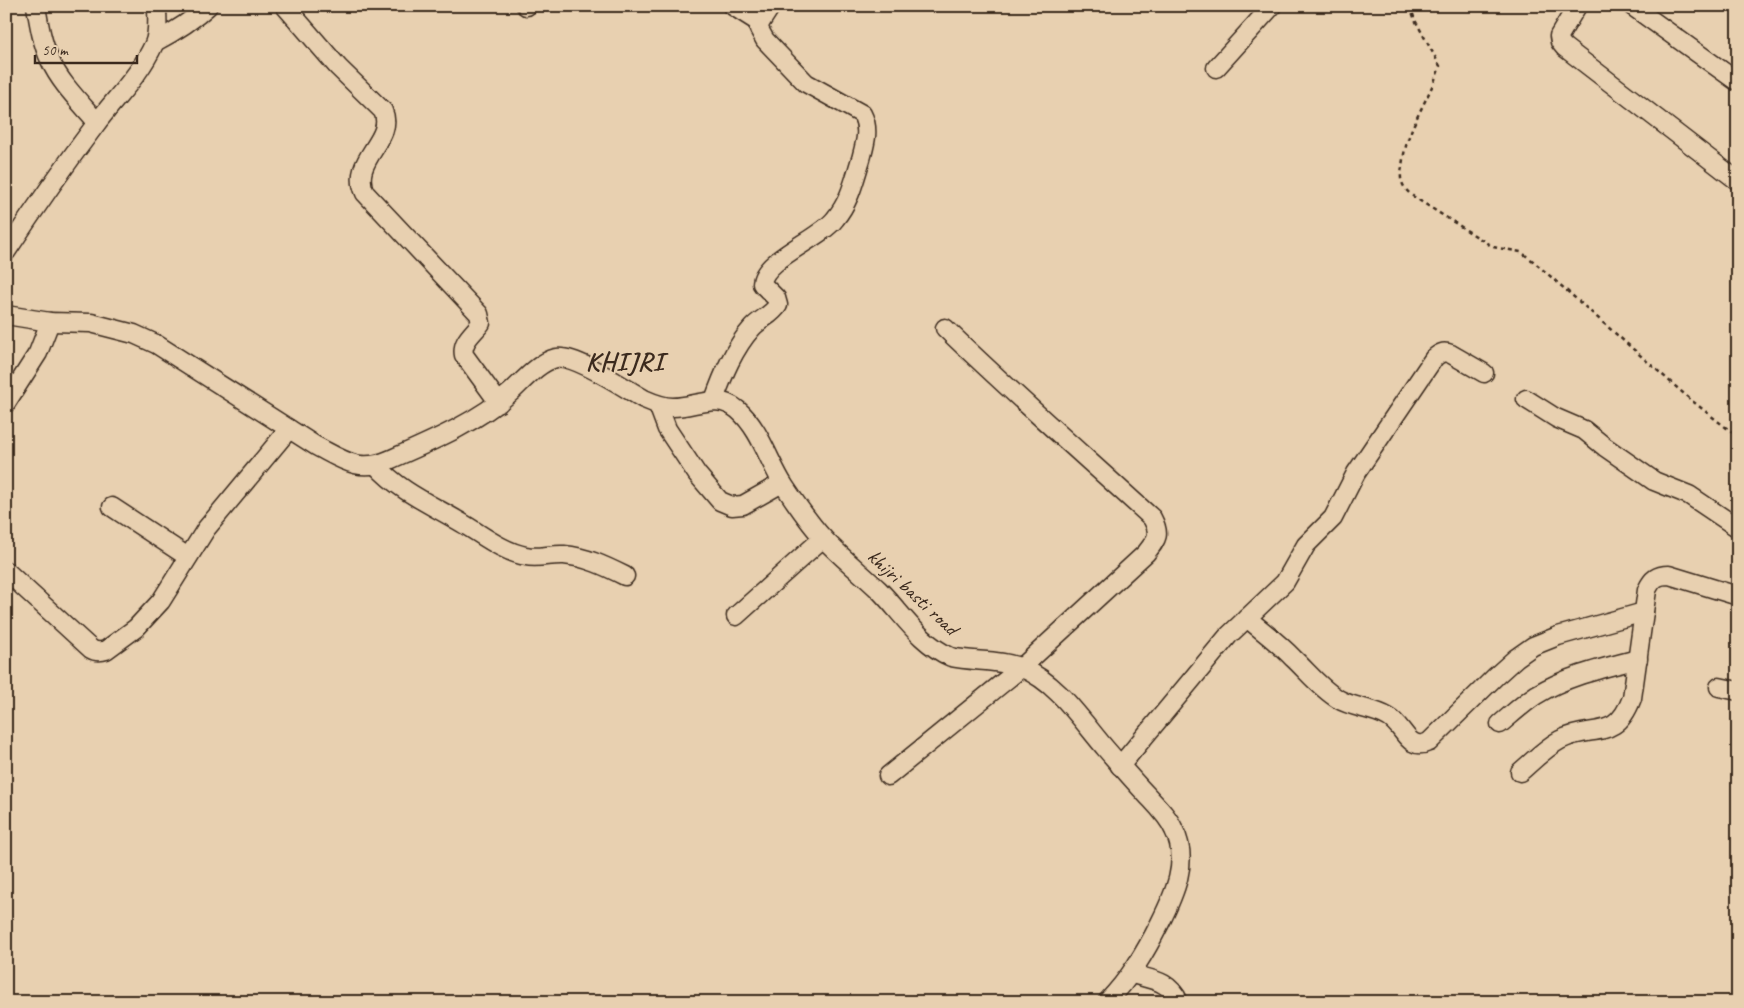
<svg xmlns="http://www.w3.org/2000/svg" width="1744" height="1008" viewBox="0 0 1744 1008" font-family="Caveat,sans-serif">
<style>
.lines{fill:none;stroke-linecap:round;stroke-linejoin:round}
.minor-casing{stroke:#3b2a1e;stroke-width:21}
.path{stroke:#3b2a1e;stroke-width:2.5;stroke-dasharray:4 4;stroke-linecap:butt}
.minor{stroke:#e8d0b0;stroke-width:18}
.labels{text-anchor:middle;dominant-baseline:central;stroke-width:4;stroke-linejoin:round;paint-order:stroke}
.street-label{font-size:21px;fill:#3b2a1e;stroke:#e8d0b0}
.district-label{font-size:26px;font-weight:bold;letter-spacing:1px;fill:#3b2a1e;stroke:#e8d0b0}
</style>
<rect width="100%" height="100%" fill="#e8d0b0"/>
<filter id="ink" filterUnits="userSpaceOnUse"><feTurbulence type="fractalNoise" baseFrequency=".02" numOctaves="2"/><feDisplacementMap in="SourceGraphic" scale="10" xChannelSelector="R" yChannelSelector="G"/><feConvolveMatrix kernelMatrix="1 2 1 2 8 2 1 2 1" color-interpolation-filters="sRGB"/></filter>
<g filter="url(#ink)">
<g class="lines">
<!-- minor casing -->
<g class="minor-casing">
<g id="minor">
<path d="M36,6c3,18 6,37 14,54 10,23 31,43 47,62"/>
<path d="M285,6l53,61 45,44c13,29 -34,49 -18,82l114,121 2,9c-7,10 -20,18 -17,32l35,48"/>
<polyline points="526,6 527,6"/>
<polyline points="733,6 760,23"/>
<polyline points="1577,6 1559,36 1560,42 1564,47 1738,181"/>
<polyline points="1632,6 1735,80"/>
<path d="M155,42c19,-10 37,-21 53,-36"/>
<polyline points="1216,68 1272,6"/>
<path d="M6,252c29,-44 59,-87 90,-128 20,-27 44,-49 58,-80 5,-12 3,-25 3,-38"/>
<path d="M6,315l44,7 41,1 43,11 22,10 160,102c27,14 43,27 73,14 41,-18 89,-38 122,-68 12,-11 28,-30 45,-34 19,-4 70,31 88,41 9,4 19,8 29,8 23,0 44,-15 65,3 23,20 31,53 47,77 12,18 24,36 39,52 17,18 37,34 55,51 23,23 40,53 72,67 22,5 49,2 71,11 36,15 59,52 84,81 13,15 26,30 40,45 10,11 22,22 28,36 16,31 0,65 -14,93 -15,30 -30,55 -53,79"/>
<polyline points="1526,399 1556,418 1584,430 1605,447 1654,481 1689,495 1738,528"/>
<path d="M714,400c9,-25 20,-52 38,-72 8,-9 20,-13 26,-23l-2,-7 -14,-14c0,-24 58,-45 73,-65 15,-18 19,-38 26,-60 4,-15 9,-30 1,-45l-56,-31 -41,-43 -6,-11 1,-6 11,-17"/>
<polyline points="6,403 38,353 50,322"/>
<polyline points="658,405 667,429 697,474 720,501 732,506 743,505 782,483"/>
<path d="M376,465c23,26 56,40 86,58 19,11 41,29 64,33 12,3 25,-2 38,-1 22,2 41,11 61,21"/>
<polyline points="112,507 188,557"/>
<path d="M6,571l85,78c5,3 9,3 15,1l30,-22 25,-27 45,-72 83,-100"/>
<polyline points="736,616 823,538"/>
<path d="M1247,618c15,13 32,25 46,40 15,14 27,30 45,41 15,9 35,9 50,18 17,9 19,35 41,25l67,-66 20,-18 17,-12 25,-10 86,-24"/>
<polyline points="1719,687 1738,691"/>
<path d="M1500,724c12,-10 24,-21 36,-29 31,-19 67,-27 102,-36"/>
<path d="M1120,766l108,-130 57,-54 21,-37 27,-27 23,-45 78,-115c6,-5 9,-7 17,-4l33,19"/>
<path d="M1520,772c12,-10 25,-24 40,-32 33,-17 55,3 72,-42l15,-108c5,-11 10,-15 22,-15l69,21"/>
<path d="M888,776l133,-108 125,-115c11,-14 15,-18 6,-35 -69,-63 -140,-125 -207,-190"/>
<path d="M1132,974c20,6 37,6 47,28"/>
</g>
</g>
<!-- path -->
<path class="path" d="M1410,6l5,14 25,46c-12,37 -34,61 -38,101 -1,5 -2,11 0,15 2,7 7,11 12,15l79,50 28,5 12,9 158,139 47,37"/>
<!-- minor -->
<use href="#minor" class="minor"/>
</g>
</g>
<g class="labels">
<!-- street labels -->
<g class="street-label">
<text transform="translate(913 592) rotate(43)">khijri basti road</text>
</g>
<!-- district labels -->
<g class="district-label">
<text x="625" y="361">KHIJRI</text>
</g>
</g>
<!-- margin -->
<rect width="1744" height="1008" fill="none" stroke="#e8d0b0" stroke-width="25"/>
<rect x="12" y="12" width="1719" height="983" fill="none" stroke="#3b2a1e" stroke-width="2" filter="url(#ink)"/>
<!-- scale -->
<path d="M35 55v8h102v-8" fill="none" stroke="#3b2a1e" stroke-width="2.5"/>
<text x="42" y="55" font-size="15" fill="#3b2a1e" stroke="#e8d0b0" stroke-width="4" paint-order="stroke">50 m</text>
</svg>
